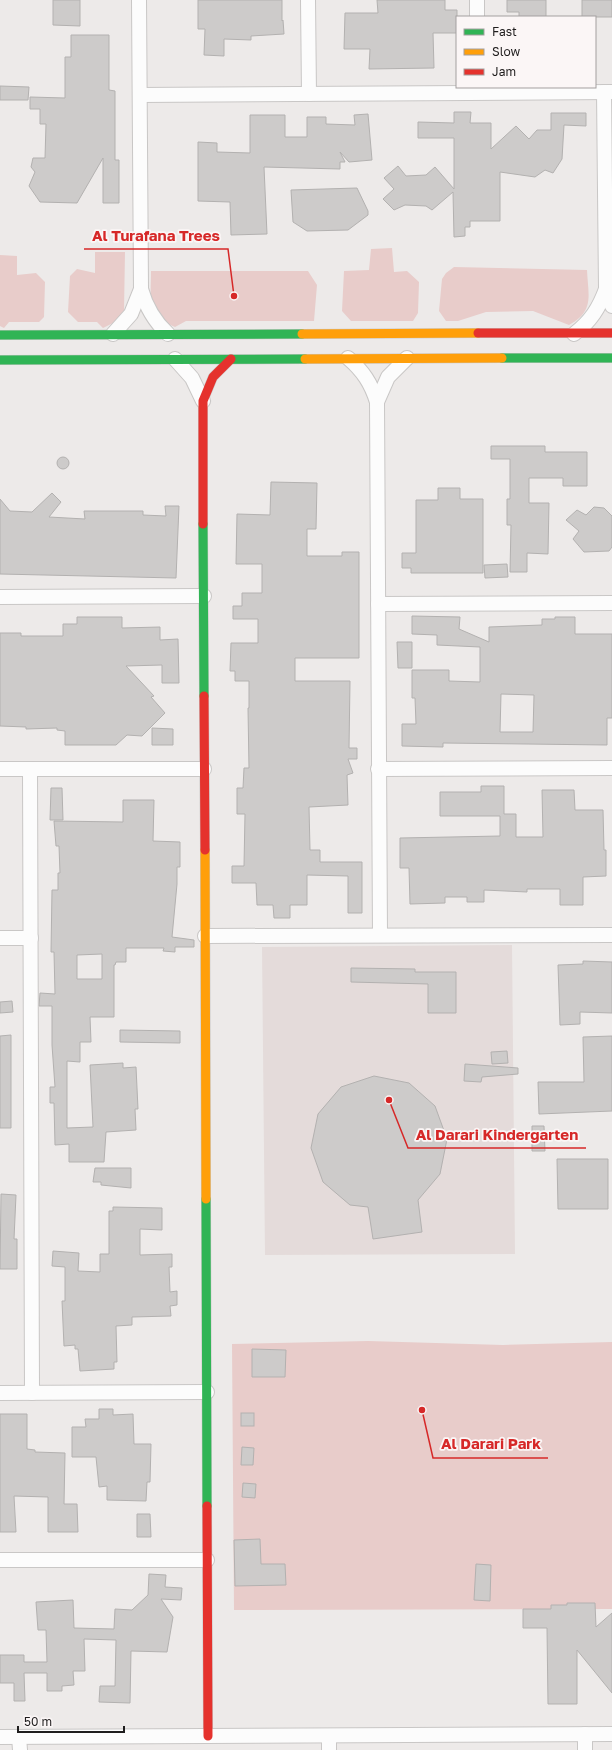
<svg xmlns="http://www.w3.org/2000/svg" width="612" height="1750" viewBox="0 0 612 1750" font-family="'Golos Text',sans-serif">
<style>
.built{fill:#e4dbda}
.green{fill:#e8ccca}
.building{fill:#cdcbca;stroke:#b3b1b0;fill-rule:evenodd}
.lines{fill:none;stroke-linecap:round;stroke-linejoin:round}
.street-casing{stroke:#c9c7c6;stroke-width:16}
.fast-casing{stroke:#c9c7c6;stroke-width:10}
.slow-casing{stroke:#c9c7c6;stroke-width:10}
.jam-casing{stroke:#c9c7c6;stroke-width:10}
.street{stroke:#fcfcfc;stroke-width:14}
.fast{stroke:#30b455;stroke-width:9}
.slow{stroke:#ff9f0a;stroke-width:9}
.jam{stroke:#e5322d;stroke-width:9}
.leader{fill:none;stroke:#d62828;stroke-width:1.5}
.callout-dot{fill:#d62828;stroke:#fbf6f6;stroke-width:1.5}
.callout-label{font-size:15px;text-anchor:middle;font-weight:bold;fill:#d62828;stroke:#fbf6f6;stroke-width:3.5;stroke-linejoin:round;paint-order:stroke}
</style>
<rect width="100%" height="100%" fill="#edeae9"/>
<!-- built -->
<polygon class="built" points="512,945 515,1254 265,1255 262,947"/>
<!-- green -->
<g class="green">
<polygon points="392,248 394,272 407,271 419,282 418,313 413,321 351,321 342,311 344,271 369,270 371,249"/>
<polygon points="95,252 125,252 124,311 117,321 103,328 97,322 78,322 68,312 70,276 77,269 95,273"/>
<polygon points="0,255 17,256 17,275 36,273 45,282 44,317 39,322 9,322 4,328 0,326"/>
<path d="M454,267l133,3c1,25 8,41 -18,55l-36,-14 -47,1 -28,9h-12l-7,-10 3,-32 4,-6z"/>
<path d="M151,271h157l9,14 -3,36h-128l-11,6c-29,-13 -24,-28 -24,-56z"/>
<polygon points="368,1341 503,1345 612,1342 612,1609 234,1610 232,1344"/>
</g>
<!-- building -->
<g class="building">
<polygon points="53,0 80,0 80,26 53,25"/>
<polygon points="198,0 282,0 282,21 283,20 284,34 251,36 251,40 224,39 224,56 204,55 205,29 198,29"/>
<polygon points="377,0 445,0 445,10 457,10 457,33 433,33 434,68 369,69 370,49 344,49 345,13 378,13"/>
<polygon points="507,0 546,0 546,17 519,17 519,12 507,12"/>
<rect x="582" y="0" width="30" height="17"/>
<polygon points="71,35 109,35 109,90 115,91 115,160 119,160 119,203 103,203 103,158 77,203 40,202 29,186 35,172 31,167 33,158 45,158 46,124 40,124 40,109 30,109 30,97 65,98 65,57 71,57"/>
<polygon points="0,86 29,87 28,100 0,100"/>
<polygon points="454,112 471,112 470,123 491,123 491,149 516,126 529,139 537,130 551,130 551,113 586,113 586,126 564,125 562,159 553,173 545,170 535,177 500,172 500,221 470,221 470,227 465,227 465,236 454,237 453,192 432,210 426,206 405,205 394,210 383,199 394,189 384,178 398,166 406,176 426,175 435,167 454,189 454,138 418,138 418,122 454,123"/>
<polygon points="368,114 372,160 349,162 340,152 345,162 340,162 340,169 264,167 267,234 231,235 230,202 198,201 198,142 217,143 217,152 250,153 250,115 285,115 285,137 307,137 307,117 326,117 326,124 355,125 354,115"/>
<polygon points="357,188 368,211 368,215 348,230 307,231 293,222 291,190"/>
<polygon points="491,446 545,446 545,452 587,452 587,486 563,486 563,478 529,478 529,503 549,503 548,554 527,553 527,572 510,572 511,525 507,525 507,499 510,499 510,459 491,459"/>
<circle cx="63" cy="463" r="6"/>
<polygon points="271,482 317,483 316,529 307,529 307,556 342,556 342,552 359,552 359,658 295,658 295,681 350,681 349,748 357,748 357,759 348,759 353,773 347,775 348,805 309,807 310,850 320,850 320,862 362,862 362,913 348,913 348,876 307,875 307,905 290,905 290,918 274,918 273,905 257,905 256,883 232,883 232,866 244,866 245,814 237,814 237,788 243,788 244,768 249,768 248,708 249,708 249,681 235,681 235,671 230,671 231,643 258,643 258,619 233,619 233,606 242,606 242,593 262,593 262,564 236,564 237,514 270,515"/>
<polygon points="438,488 460,488 460,499 483,499 483,573 411,573 411,568 402,568 402,553 416,553 416,500 438,500"/>
<polygon points="52,493 61,502 49,517 85,519 84,511 143,511 143,515 166,516 165,506 179,506 176,578 0,574 0,499 10,511 32,512"/>
<polygon points="594,507 604,508 612,516 612,547 609,551 584,552 573,539 579,531 566,520 577,510 586,515"/>
<polygon points="507,564 508,577 485,578 484,565"/>
<path d="M412,616l48,1 -1,12 30,13v-15l53,-2v-6h13v-2h20v17h37v84h-5v27l-164,-2v4l-41,-1v-22h14l-1,-26h-3v-28h37v11l31,1v-35l-43,-2v-10l-25,-1zM501,694l33,1 -1,37h-33z"/>
<polygon points="77,617 122,617 122,628 160,627 160,640 178,639 179,683 162,683 162,665 126,666 154,696 151,697 165,713 142,736 127,735 116,745 65,745 65,731 57,730 57,728 26,729 26,727 0,726 0,633 21,633 21,636 63,636 63,624 77,624"/>
<polygon points="397,642 412,642 412,668 398,668"/>
<polygon points="152,728 173,729 173,745 152,745"/>
<polygon points="481,786 504,786 504,814 516,814 516,837 543,837 542,790 574,790 575,810 603,810 604,850 606,850 606,876 583,877 583,905 560,905 560,889 527,889 527,892 484,890 484,902 467,902 467,897 445,897 445,903 410,904 409,868 400,868 400,838 500,836 500,816 440,816 440,792 481,792"/>
<polygon points="51,788 62,788 63,820 50,820"/>
<path d="M123,800h31l-1,41 27,1v25h-3v17l-5,53 22,3v7h-19v5l-12,-1 1,-3h-38v14h-10l-1,3h-1v52h-24l1,25h-11v20l-13,-1v67l26,-1 -3,-62 33,-2v5l13,-1 2,42h-3l1,21 -30,2 -2,30h-35v-18l-14,1 -1,-42h-4v-16h5l-3,-42v-39h-13l1,-13 15,1 -1,-42h-3l1,-62h6v-17h2l-1,-27h-3l-2,-25 69,1zM102,954v25h-25v-24z"/>
<polygon points="583,961 612,962 612,1013 580,1012 580,1024 560,1025 558,965 583,964"/>
<polygon points="351,968 415,969 415,972 456,972 456,1013 428,1013 428,984 351,982"/>
<polygon points="12,1001 13,1012 0,1013 0,1002"/>
<polygon points="120,1030 180,1031 180,1043 120,1042"/>
<polygon points="11,1035 11,1128 0,1128 0,1036"/>
<polygon points="612,1036 612,1111 539,1114 538,1082 584,1082 583,1037"/>
<polygon points="507,1051 508,1063 492,1064 491,1052"/>
<polygon points="465,1064 518,1068 518,1074 482,1077 481,1082 464,1081"/>
<polygon points="374,1076 409,1083 435,1106 447,1139 440,1174 418,1200 422,1232 373,1239 368,1207 350,1205 323,1182 311,1148 318,1114 341,1087"/>
<polygon points="532,1126 544,1126 545,1151 532,1151"/>
<polygon points="557,1159 608,1159 608,1209 558,1209"/>
<polygon points="95,1168 131,1168 131,1188 101,1185 101,1182 93,1182"/>
<polygon points="1,1194 16,1195 14,1239 17,1239 17,1269 0,1269"/>
<polygon points="113,1207 162,1208 162,1230 140,1229 140,1255 172,1254 172,1267 169,1267 170,1292 177,1291 177,1305 170,1306 171,1316 132,1317 132,1325 116,1326 117,1362 114,1362 114,1369 80,1371 78,1349 75,1349 75,1345 64,1346 62,1301 65,1301 65,1267 52,1266 53,1251 79,1253 78,1271 100,1272 100,1254 109,1254 109,1211 113,1211"/>
<polygon points="252,1349 286,1350 285,1377 252,1377"/>
<polygon points="99,1409 113,1409 113,1415 133,1414 134,1444 151,1444 150,1482 147,1482 146,1501 107,1500 107,1486 99,1487 96,1457 72,1457 72,1427 86,1427 85,1419 99,1419"/>
<rect x="241" y="1413" width="13" height="13"/>
<polygon points="0,1414 27,1414 27,1449 35,1450 35,1452 65,1453 64,1504 77,1504 78,1532 48,1532 48,1497 14,1496 16,1532 0,1532"/>
<polygon points="242,1447 254,1448 253,1465 241,1465"/>
<polygon points="243,1483 256,1484 255,1498 242,1497"/>
<polygon points="137,1514 150,1514 151,1537 137,1537"/>
<polygon points="260,1539 261,1564 285,1564 286,1585 235,1586 234,1540"/>
<polygon points="476,1564 491,1565 490,1601 474,1600"/>
<polygon points="149,1574 166,1575 165,1587 182,1588 181,1600 161,1599 173,1617 167,1652 131,1651 130,1703 99,1702 100,1686 115,1686 116,1640 84,1639 85,1671 73,1671 74,1685 62,1686 62,1691 47,1691 47,1673 24,1673 25,1701 14,1701 14,1683 0,1683 0,1655 24,1655 24,1662 47,1662 46,1630 38,1630 36,1602 73,1600 74,1628 114,1629 115,1609 132,1610 148,1595"/>
<polygon points="567,1603 595,1603 596,1627 612,1613 612,1693 577,1650 577,1704 548,1704 547,1628 523,1628 523,1609 551,1609 551,1605 567,1605"/>
</g>
<g class="lines">
<!-- street casing -->
<g class="street-casing">
<g id="street">
<path d="M139,0l2,289c5,18 13,32 27,45"/>
<polyline points="308,0 309,94"/>
<polyline points="477,0 477,17"/>
<polyline points="604,92 606,289 612,306"/>
<polyline points="140,95 612,92"/>
<polyline points="113,334 131,314 141,289"/>
<path d="M574,334c17,-13 25,-26 32,-45"/>
<path d="M348,358c15,13 23,25 29,44l3,533"/>
<polyline points="175,359 192,378 203,401"/>
<polyline points="377,402 388,377 407,358"/>
<polyline points="0,597 204,596"/>
<polyline points="378,604 612,603"/>
<polyline points="0,769 204,769"/>
<polyline points="30,769 32,1393"/>
<polyline points="378,769 612,768"/>
<polyline points="205,936 612,935"/>
<polyline points="0,938 31,938"/>
<polyline points="0,1393 207,1392"/>
<polyline points="0,1560 207,1560"/>
<polyline points="585,1734 585,1750"/>
<polyline points="329,1736 329,1750"/>
<polyline points="0,1737 612,1734"/>
<polyline points="19,1737 20,1750"/>
</g>
</g>
<!-- fast casing -->
<g class="fast-casing">
<g id="fast">
<polyline points="0,335 302,334"/>
<polyline points="502,358 612,358"/>
<polyline points="0,360 305,359"/>
<polyline points="203,524 204,696"/>
<polyline points="206,1199 207,1506"/>
</g>
</g>
<!-- slow casing -->
<g class="slow-casing">
<g id="slow">
<polyline points="302,334 478,333"/>
<polyline points="305,359 502,358"/>
<polyline points="205,850 206,1199"/>
</g>
</g>
<!-- jam casing -->
<g class="jam-casing">
<g id="jam">
<polyline points="478,333 612,333"/>
<polyline points="203,524 203,401 213,377 231,359"/>
<polyline points="204,696 205,850"/>
<polyline points="207,1506 208,1736"/>
</g>
</g>
<!-- street -->
<use href="#street" class="street"/>
<!-- fast -->
<use href="#fast" class="fast"/>
<!-- slow -->
<use href="#slow" class="slow"/>
<!-- jam -->
<use href="#jam" class="jam"/>
</g>
<!-- callouts -->
<path class="leader" d="M234 296L228 249H84M389 1100L408 1148H586M422 1410L433 1458H548"/>
<g class="callout-dot">
<circle cx="234" cy="296" r="4"/>
<circle cx="389" cy="1100" r="4"/>
<circle cx="422" cy="1410" r="4"/>
</g>
<g class="callout-label">
<text x="156" y="241">Al Turafana Trees</text>
<text x="497" y="1140">Al Darari Kindergarten</text>
<text x="491" y="1449">Al Darari Park</text>
</g>
<!-- legend -->
<rect x="456" y="16" width="140" height="72" fill="#fbf6f6" stroke="#a39f9f"/>
<rect x="464" y="29" width="20" height="6" fill="#30b455" stroke="#a39f9f"/>
<text x="492" y="36" font-size="12" fill="#1f1d1d">Fast</text>
<rect x="464" y="49" width="20" height="6" fill="#ff9f0a" stroke="#a39f9f"/>
<text x="492" y="56" font-size="12" fill="#1f1d1d">Slow</text>
<rect x="464" y="69" width="20" height="6" fill="#e5322d" stroke="#a39f9f"/>
<text x="492" y="76" font-size="12" fill="#1f1d1d">Jam</text>
<!-- scale -->
<path d="M18 1726v6h106v-6" fill="none" stroke="#1f1d1d" stroke-width="2"/>
<text x="24" y="1726" font-size="12" fill="#1f1d1d" stroke="#fbf6f6" stroke-width="3" paint-order="stroke">50 m</text>
</svg>
